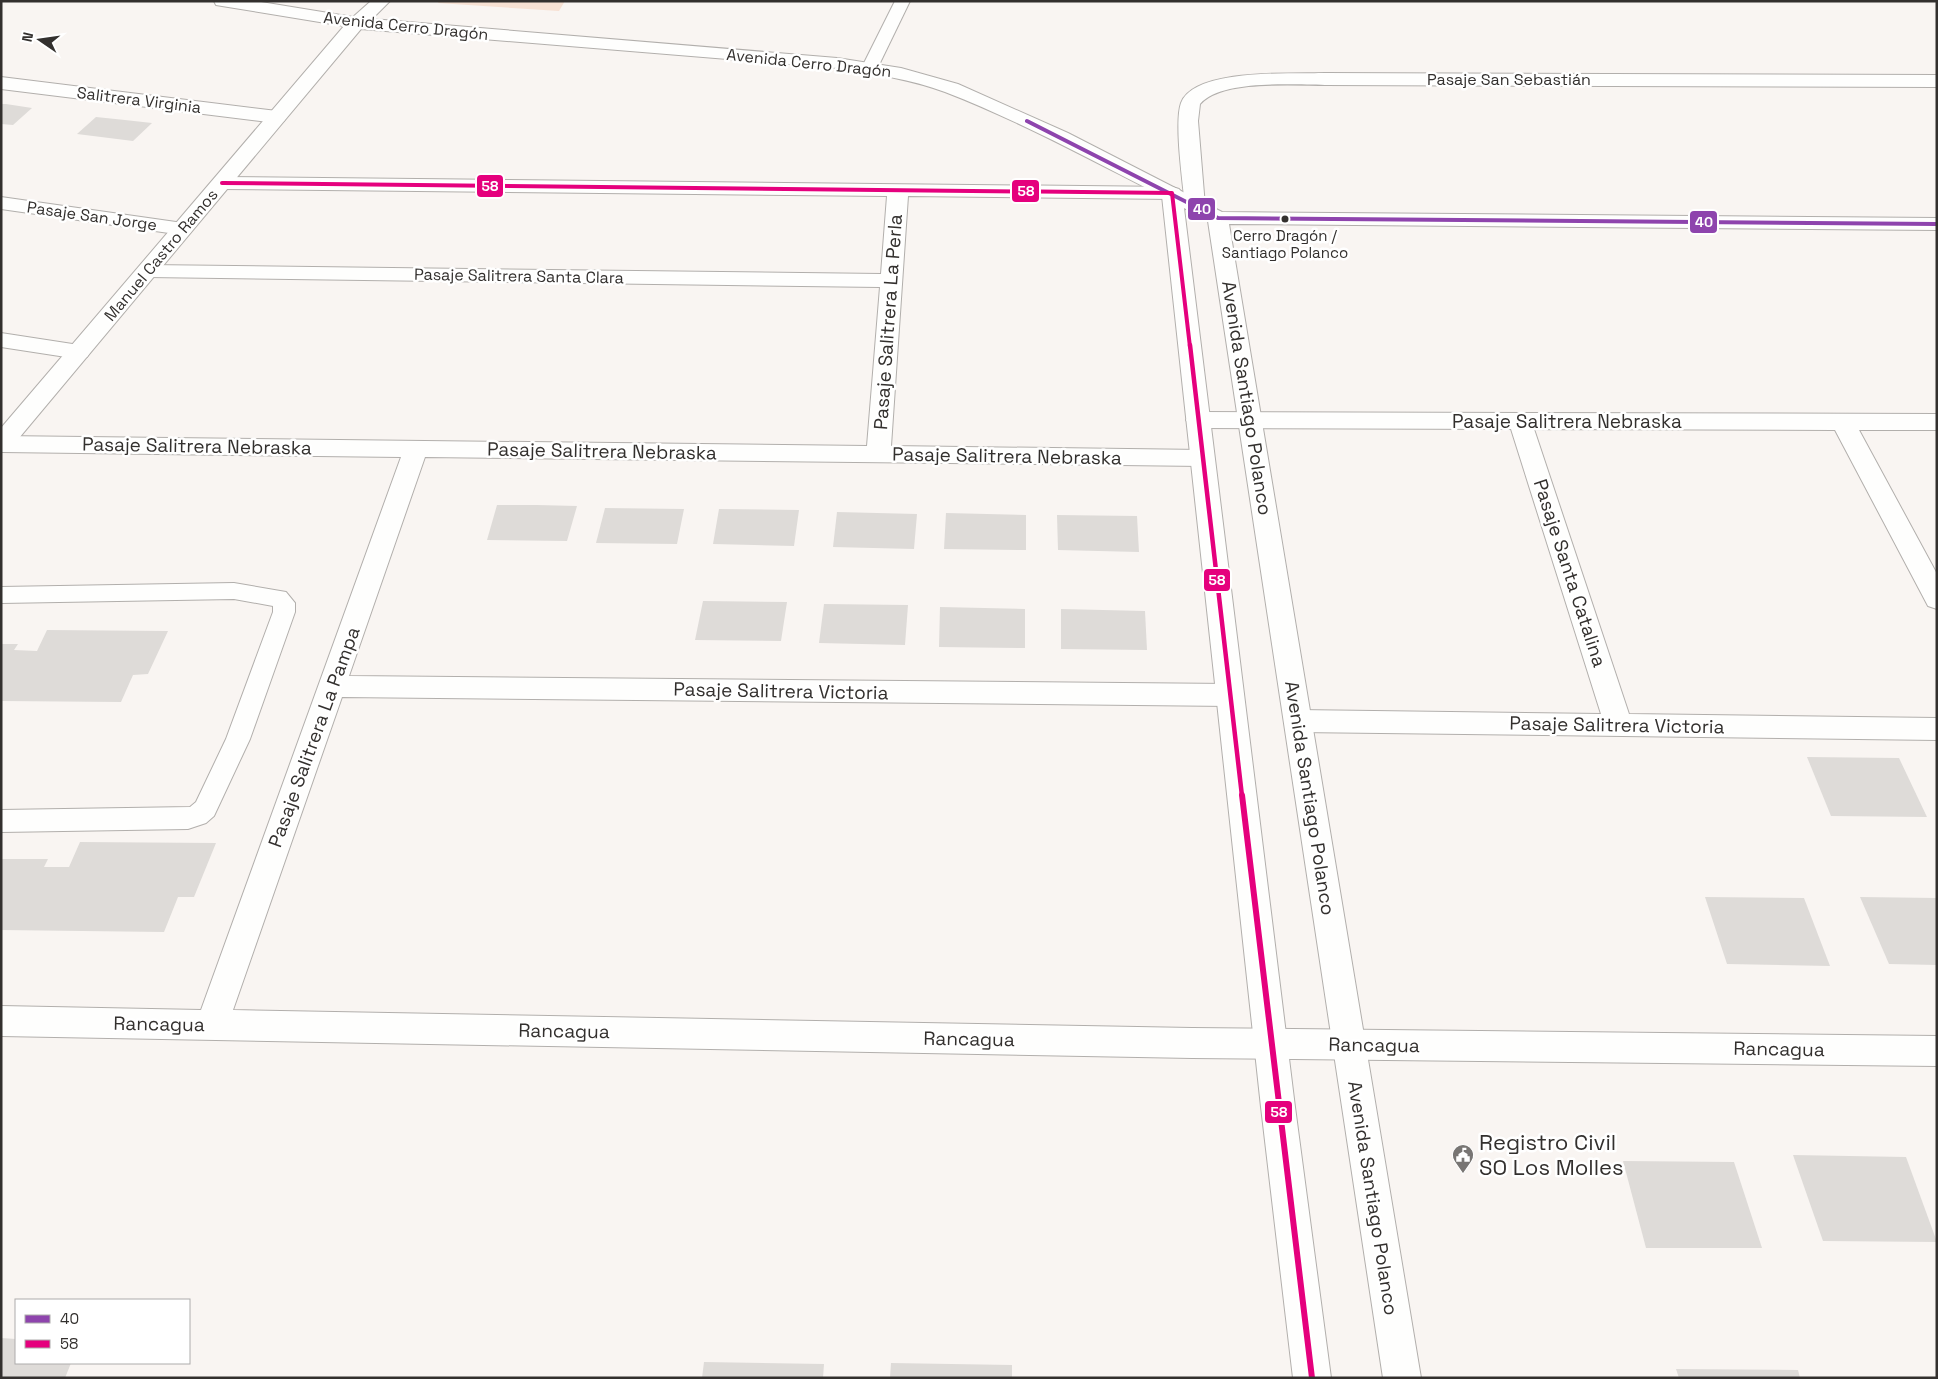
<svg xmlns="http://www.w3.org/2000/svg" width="1938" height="1379" viewBox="0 0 1938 1379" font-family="'Space Grotesk',sans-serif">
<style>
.green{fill:#f7e1d3}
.building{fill:#dedbd8}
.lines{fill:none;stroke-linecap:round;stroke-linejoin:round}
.service-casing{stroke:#b2afac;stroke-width:2}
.minor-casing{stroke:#b2afac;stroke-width:2}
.tertiary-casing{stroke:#b2afac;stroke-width:2}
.service{fill:#fefefd;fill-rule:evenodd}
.minor{fill:#fefefd;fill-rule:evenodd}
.tertiary{fill:#fefefd;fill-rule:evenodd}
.bus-1-casing{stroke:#fff;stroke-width:6}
.bus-2-far2-casing{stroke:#fff;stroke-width:6}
.bus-2-far1-casing{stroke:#fff;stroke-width:8}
.bus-2-casing{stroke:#fff;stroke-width:10}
.bus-1{stroke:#8e44ad;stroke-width:4}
.bus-2-far2{stroke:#e5007d;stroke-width:4}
.bus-2-far1{stroke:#e5007d;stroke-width:4.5}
.bus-2{stroke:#e5007d;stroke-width:6}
.bus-dot{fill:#33302e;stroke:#fff;stroke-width:2}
.labels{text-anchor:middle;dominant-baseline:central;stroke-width:5;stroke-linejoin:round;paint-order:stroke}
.far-bus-label{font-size:15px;fill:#33302e;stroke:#fff}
.far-street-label{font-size:16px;fill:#33302e;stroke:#fff}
.street-label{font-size:19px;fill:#33302e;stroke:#fff}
.near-poi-label{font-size:22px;fill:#33302e;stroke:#fff;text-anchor:start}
.line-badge{stroke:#fff;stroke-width:2}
.badge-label{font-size:14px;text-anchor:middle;font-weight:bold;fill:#fff}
</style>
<rect width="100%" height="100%" fill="#f9f5f2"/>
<!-- green -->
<polygon class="green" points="439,1 565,1 559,11 438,3"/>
<!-- building -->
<g class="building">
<polygon points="1,104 6,104 32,108 13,125 1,124"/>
<polygon points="96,117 125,120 152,123 133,141 77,134"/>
<polygon points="497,505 537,505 577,506 567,541 487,540"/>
<polygon points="605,508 684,509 677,544 596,543"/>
<polygon points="719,509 799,510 794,546 713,544"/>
<polygon points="837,512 917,514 914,549 833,547"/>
<polygon points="946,513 1026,515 1026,550 944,549"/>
<polygon points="1057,515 1137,516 1139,552 1058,550"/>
<polygon points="703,601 787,602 781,641 695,640"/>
<polygon points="824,604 908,605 905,645 819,643"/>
<polygon points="940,607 1025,609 1025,648 939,647"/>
<polygon points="1061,609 1145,611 1147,650 1061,649"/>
<polygon points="47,630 168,631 148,674 133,675 121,702 1,701 1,644 18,644 14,650 37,651"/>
<polygon points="1807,757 1899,758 1927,817 1831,816"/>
<polygon points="80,842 216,843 194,897 178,897 164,932 1,930 1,859 48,859 44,867 69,867"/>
<polygon points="1705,897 1804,898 1830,966 1727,964"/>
<polygon points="1860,897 1937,898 1937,965 1889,964"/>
<polygon points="1793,1155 1906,1157 1937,1242 1823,1241"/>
<polygon points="1623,1161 1734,1162 1762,1248 1646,1248"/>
<polygon points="1,1338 16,1339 16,1363 71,1363 65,1378 1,1378"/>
<polygon points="704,1362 824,1364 823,1378 702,1378"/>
<polygon points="891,1363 1012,1365 1012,1378 890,1378"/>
<polygon points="1676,1369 1798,1370 1800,1378 1679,1378"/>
</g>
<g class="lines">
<!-- service casing -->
<g class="service-casing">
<g id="service">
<polygon points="895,1 910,1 878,67 876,70 864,70 862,67"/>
<polygon points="234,583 286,592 295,603 295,612 250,739 214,816 206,823 188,829 1,832 1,810 190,807 196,802 226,739 273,612 273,606 234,599 1,603 1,587"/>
</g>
</g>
<!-- minor casing -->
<g class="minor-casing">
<g id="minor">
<path d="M1325,73l612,2v12l-612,-2c-31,0 -103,-6 -125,19l-2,17 7,85 -3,4 -7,2 -7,-2 -3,-4c-2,-23 -11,-83 -4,-103 13,-35 113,-29 144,-30z"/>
<polygon points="1,77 277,111 284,113 286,117 284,121 277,123 1,89"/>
<polygon points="222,177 1172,187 1179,189 1182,193 1179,197 1172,199 908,196 891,446 1202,450 1211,452 1214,458 1211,464 1202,466 425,457 349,676 1230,684 1240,687 1244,695 1240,703 1230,706 342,697 233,1010 1192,1028 1937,1036 1937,1066 1192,1058 1,1036 1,1006 201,1010 401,457 2,452 1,436 867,446 880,287 148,277 140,276 137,271 140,266 148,265 881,274 887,196 222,189 215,187 212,183 215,179"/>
<polygon points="1,197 183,223 190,225 193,229 190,233 183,235 1,209"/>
<polygon points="1,333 79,345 87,347 90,352 87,357 79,359 1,347"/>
<polygon points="1198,412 1937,414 1937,430 1859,430 1937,574 1937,609 1928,606 1835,430 1534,429 1629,714 1937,718 1937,740 1298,732 1288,729 1284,721 1288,713 1298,710 1601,714 1511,429 1198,428 1190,426 1186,420 1190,414"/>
</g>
</g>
<!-- tertiary casing -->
<g class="tertiary-casing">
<path id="tertiary" d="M214,1h41l98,16 18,-16h19l-18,18 465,39 64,10 57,16 110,49 154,79 715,6v12l-708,-6 192,1154h-38l-175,-1157 -24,-13 111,899 36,271h-38l-32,-271 -99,-911c-71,-36 -142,-75 -217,-104 -35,-13 -71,-18 -108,-24l-476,-39 -352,421 -8,2v-24l343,-402 -122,-20 -6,-1z"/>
</g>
<!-- service -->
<use href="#service" class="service"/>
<!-- minor -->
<use href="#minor" class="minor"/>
<!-- tertiary -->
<use href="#tertiary" class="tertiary"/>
<!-- bus-1 casing -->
<g class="bus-1-casing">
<polyline id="bus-1" points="1027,121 1218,218 1937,224"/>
</g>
<!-- bus-2-far2 casing -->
<g class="bus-2-far2-casing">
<polyline id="bus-2-far2" points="222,183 1172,193 1190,347"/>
</g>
<!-- bus-2-far1 casing -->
<g class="bus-2-far1-casing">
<polyline id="bus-2-far1" points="1190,345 1242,796"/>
</g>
<!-- bus-2 casing -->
<g class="bus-2-casing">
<polyline id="bus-2" points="1242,795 1312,1378"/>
</g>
<!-- bus-1 -->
<use href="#bus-1" class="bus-1"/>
<!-- bus-2-far2 -->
<use href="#bus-2-far2" class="bus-2-far2"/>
<!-- bus-2-far1 -->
<use href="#bus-2-far1" class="bus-2-far1"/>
<!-- bus-2 -->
<use href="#bus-2" class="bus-2"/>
</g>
<!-- icons -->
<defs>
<g id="civic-pin" transform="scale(1.125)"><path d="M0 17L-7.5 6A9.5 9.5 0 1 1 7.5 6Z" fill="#787573" stroke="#fff"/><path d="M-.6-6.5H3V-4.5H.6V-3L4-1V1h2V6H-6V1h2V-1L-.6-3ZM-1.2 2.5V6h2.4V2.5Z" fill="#fff"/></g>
</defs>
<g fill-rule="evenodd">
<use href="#civic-pin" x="1463" y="1155"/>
</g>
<!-- markers -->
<circle class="bus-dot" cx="1285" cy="219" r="4.5"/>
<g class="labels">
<!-- far-bus labels -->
<g class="far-bus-label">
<text x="1285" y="235">Cerro Dragón /<tspan x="1285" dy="17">Santiago Polanco</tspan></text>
</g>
<!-- far-street labels -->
<g class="far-street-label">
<text transform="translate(406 26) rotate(6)">Avenida Cerro Dragón</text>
<text transform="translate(809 63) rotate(6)">Avenida Cerro Dragón</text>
<text x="1509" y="79">Pasaje San Sebastián</text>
<text transform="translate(139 100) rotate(7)">Salitrera Virginia</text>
<text transform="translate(92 216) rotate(8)">Pasaje San Jorge</text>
<text transform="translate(161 255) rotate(-50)">Manuel Castro Ramos</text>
<text transform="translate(519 276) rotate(1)">Pasaje Salitrera Santa Clara</text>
</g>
<!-- street labels -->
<g class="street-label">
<text transform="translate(888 322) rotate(-86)">Pasaje Salitrera La Perla</text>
<text transform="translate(1247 398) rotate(81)">Avenida Santiago Polanco</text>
<text x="1567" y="421">Pasaje Salitrera Nebraska</text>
<text transform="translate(197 446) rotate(1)">Pasaje Salitrera Nebraska</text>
<text transform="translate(602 451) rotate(1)">Pasaje Salitrera Nebraska</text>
<text transform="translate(1007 456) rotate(1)">Pasaje Salitrera Nebraska</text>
<text transform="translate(1570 573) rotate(72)">Pasaje Santa Catalina</text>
<text transform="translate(781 691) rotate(1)">Pasaje Salitrera Victoria</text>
<text transform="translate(1617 725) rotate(1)">Pasaje Salitrera Victoria</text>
<text transform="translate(314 737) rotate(-70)">Pasaje Salitrera La Pampa</text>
<text transform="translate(1310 798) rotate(81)">Avenida Santiago Polanco</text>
<text transform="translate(159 1024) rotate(1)">Rancagua</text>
<text transform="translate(564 1031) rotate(1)">Rancagua</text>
<text transform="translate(969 1039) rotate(1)">Rancagua</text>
<text transform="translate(1374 1045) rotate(1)">Rancagua</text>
<text transform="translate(1779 1049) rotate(1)">Rancagua</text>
<text transform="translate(1373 1198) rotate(81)">Avenida Santiago Polanco</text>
</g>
<!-- near-poi labels -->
<g class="near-poi-label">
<text x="1479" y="1142">Registro Civil<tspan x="1479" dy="25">SO Los Molles</tspan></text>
</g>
</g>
<g class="line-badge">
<rect x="476" y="174" width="28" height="24" rx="5" fill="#e5007d"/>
<rect x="1011" y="179" width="29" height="24" rx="5" fill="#e5007d"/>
<rect x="1187" y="197" width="29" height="24" rx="5" fill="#8e44ad"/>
<rect x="1689" y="210" width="29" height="24" rx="5" fill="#8e44ad"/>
<rect x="1203" y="568" width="28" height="24" rx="5" fill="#e5007d"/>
<rect x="1264" y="1100" width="29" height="24" rx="5" fill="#e5007d"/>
</g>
<g class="badge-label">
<text x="490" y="191">58</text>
<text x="1026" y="196">58</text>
<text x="1202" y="214">40</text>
<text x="1704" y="227">40</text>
<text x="1217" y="585">58</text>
<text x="1279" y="1117">58</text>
</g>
<!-- border -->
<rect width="1938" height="1379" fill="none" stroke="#33302e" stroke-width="5"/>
<!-- legend -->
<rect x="15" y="1299" width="175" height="65" fill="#ffffff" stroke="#adacab"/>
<rect x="25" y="1315" width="25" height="8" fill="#8e44ad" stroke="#adacab"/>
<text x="60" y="1324" font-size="15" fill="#33302e">40</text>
<rect x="25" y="1340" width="25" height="8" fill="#e5007d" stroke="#adacab"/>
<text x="60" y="1349" font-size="15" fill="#33302e">58</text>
<!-- north arrow -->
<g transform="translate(40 40) rotate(283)" stroke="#ffffff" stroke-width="4" paint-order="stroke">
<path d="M0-4L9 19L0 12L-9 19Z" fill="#33302e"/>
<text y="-8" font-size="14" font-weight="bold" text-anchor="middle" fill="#33302e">N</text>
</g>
</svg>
